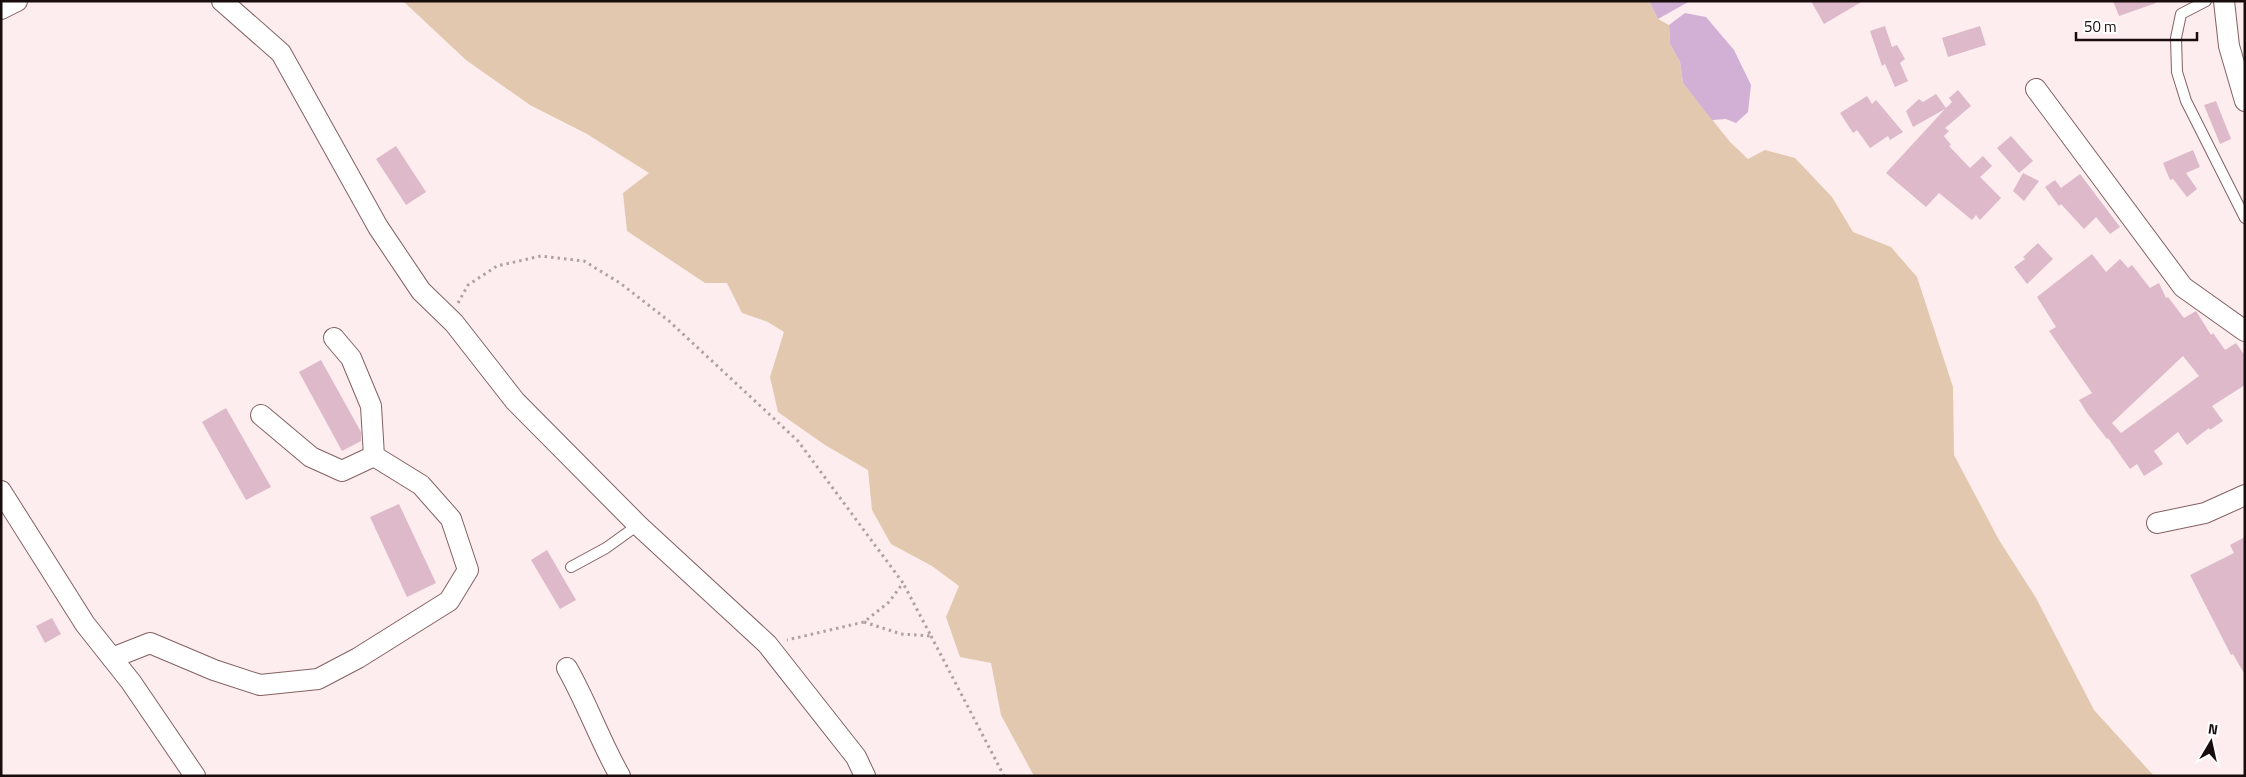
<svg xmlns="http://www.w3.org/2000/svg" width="2246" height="777" viewBox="0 0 2246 777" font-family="'Titillium Web',sans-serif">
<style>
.green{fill:#e1c8ae}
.water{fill:#d2b0d6}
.building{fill:#ddb9ca;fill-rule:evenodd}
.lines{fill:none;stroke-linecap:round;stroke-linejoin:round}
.service-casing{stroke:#846163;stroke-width:12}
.minor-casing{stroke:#846163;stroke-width:22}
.path{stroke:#b0a1a2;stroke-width:3;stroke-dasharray:2.5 4;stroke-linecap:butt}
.service{stroke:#fff;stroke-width:10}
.minor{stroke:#fff;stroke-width:20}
</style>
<rect width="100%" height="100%" fill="#feedee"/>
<!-- green -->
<polygon class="green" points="403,1 1649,1 1658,19 1669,25 1670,44 1680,62 1683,83 1730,142 1748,159 1765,150 1795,158 1832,197 1853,232 1891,247 1917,277 1953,387 1954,455 1999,540 2036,598 2094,710 2154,776 1034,776 1001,715 991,663 960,657 946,617 959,586 932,566 891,544 872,510 868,470 825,445 778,412 770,377 784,332 768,322 742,313 727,283 705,283 627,231 623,193 649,173 587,134 530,105 466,60"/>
<!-- water -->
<g class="water">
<polygon points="1649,1 1690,1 1658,19"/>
<polygon points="1685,13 1706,17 1734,50 1751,85 1748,112 1736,123 1726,119 1712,120 1683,83 1680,62 1670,44 1669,25"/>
</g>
<!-- building -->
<g class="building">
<polygon points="1811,1 1863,1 1824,24"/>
<polygon points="2113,1 2156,1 2156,3 2119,16"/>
<polygon points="1885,26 1892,47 1897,45 1905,59 1900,63 1908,81 1895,87 1885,64 1882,66 1870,31"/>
<polygon points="1980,26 1986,45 1948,57 1942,38"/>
<polygon points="1958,90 1971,106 1945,128 1949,131 1944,136 1951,145 1949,146 1970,168 1983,156 1992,166 1980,177 2001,198 1980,220 1976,215 1972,220 1939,193 1926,207 1886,173 1945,109 1913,127 1906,111 1919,99 1923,102 1936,94 1946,108 1952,102 1949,98"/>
<polygon points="1867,96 1872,104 1876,100 1903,132 1890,140 1888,136 1870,148 1857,130 1853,133 1840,113"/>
<polygon points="2216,101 2231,139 2220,144 2204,105"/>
<polygon points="2011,136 2033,161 2019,173 1997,148"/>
<polygon points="396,146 426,192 406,205 376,159"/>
<polygon points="2193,150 2200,167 2186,173 2197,189 2187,197 2173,179 2170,180 2163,163"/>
<polygon points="2023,173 2039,181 2024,201 2013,191"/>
<polygon points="2080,174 2120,227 2110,234 2096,217 2084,229 2061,204 2059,206 2045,187 2055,180 2061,188"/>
<polygon points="2038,243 2053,259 2027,284 2014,267 2025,259 2023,257"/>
<path d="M2092,254l14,18 14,-13 8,9 4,-3 18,23 9,-5 7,15 2,-1 16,21 12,-7 15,24 2,-2 12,17 11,-7 9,13v29l-33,21 11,15 -13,9 -1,-2 -22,17 -9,-13 -24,19 9,13 -19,12 -7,-12 -7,5 -22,-31 -1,1 -20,-26 -8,-13 13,-7 -43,-62 7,-4 -19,-30zM2183,356l16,20 -78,57 -9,-10z"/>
<polygon points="321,360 361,432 361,441 342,451 299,372"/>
<polygon points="226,408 271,487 246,500 202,422"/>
<polygon points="399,504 436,583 407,597 370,517"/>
<polygon points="2245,537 2245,675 2233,654 2231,655 2190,575 2234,553 2230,545"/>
<polygon points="547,550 576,600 560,609 531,560"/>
<polygon points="52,618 61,634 45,643 36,626"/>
</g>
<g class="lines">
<!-- service casing -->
<g class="service-casing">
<g id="service">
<polyline points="2206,1 2181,14 2176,38 2177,72 2186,101 2245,218"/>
<polyline points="571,567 606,548 638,525"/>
</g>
</g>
<!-- minor casing -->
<g class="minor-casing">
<g id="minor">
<polyline points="222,1 281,53 378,227 421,291 454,323 515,401 638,525 767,644 856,757 865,776"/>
<polyline points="2224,1 2229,46 2245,101"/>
<polyline points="1,9 17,1"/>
<polyline points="2036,89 2183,287 2245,331"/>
<polyline points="261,415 311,457 342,471 374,456"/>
<polyline points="1,491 85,624 131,682 195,776"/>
<polyline points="2157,523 2205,513 2245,495"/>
<polyline points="112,658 150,643 214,670 260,685 318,679 358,658 449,601 468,570 451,519 421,485 374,456 371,406 351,358 334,338"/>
<path d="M567,668c20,35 33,73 53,108"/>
</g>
</g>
<!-- path -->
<g class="path">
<polyline points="458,303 468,285 497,266 541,256 584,261 620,283 669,321 798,441 903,583 889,602 864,622 787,640"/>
<polyline points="864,622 901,634 931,636 903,583"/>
<polyline points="931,636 1004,776"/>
</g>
<!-- service -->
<use href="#service" class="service"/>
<!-- minor -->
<use href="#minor" class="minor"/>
</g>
<!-- border -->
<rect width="2246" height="777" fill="none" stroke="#190c0d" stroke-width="5"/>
<!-- north arrow -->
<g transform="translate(2211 742) rotate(9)" stroke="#ffffff" stroke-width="4" paint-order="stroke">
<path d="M0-4L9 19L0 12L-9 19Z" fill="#190c0d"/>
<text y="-8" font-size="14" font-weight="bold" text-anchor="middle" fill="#190c0d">N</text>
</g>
<!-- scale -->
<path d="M2076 32v8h121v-8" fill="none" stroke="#190c0d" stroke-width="2.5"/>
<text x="2084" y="32" font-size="15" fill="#190c0d" stroke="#ffffff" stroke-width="4" paint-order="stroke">50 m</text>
</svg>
